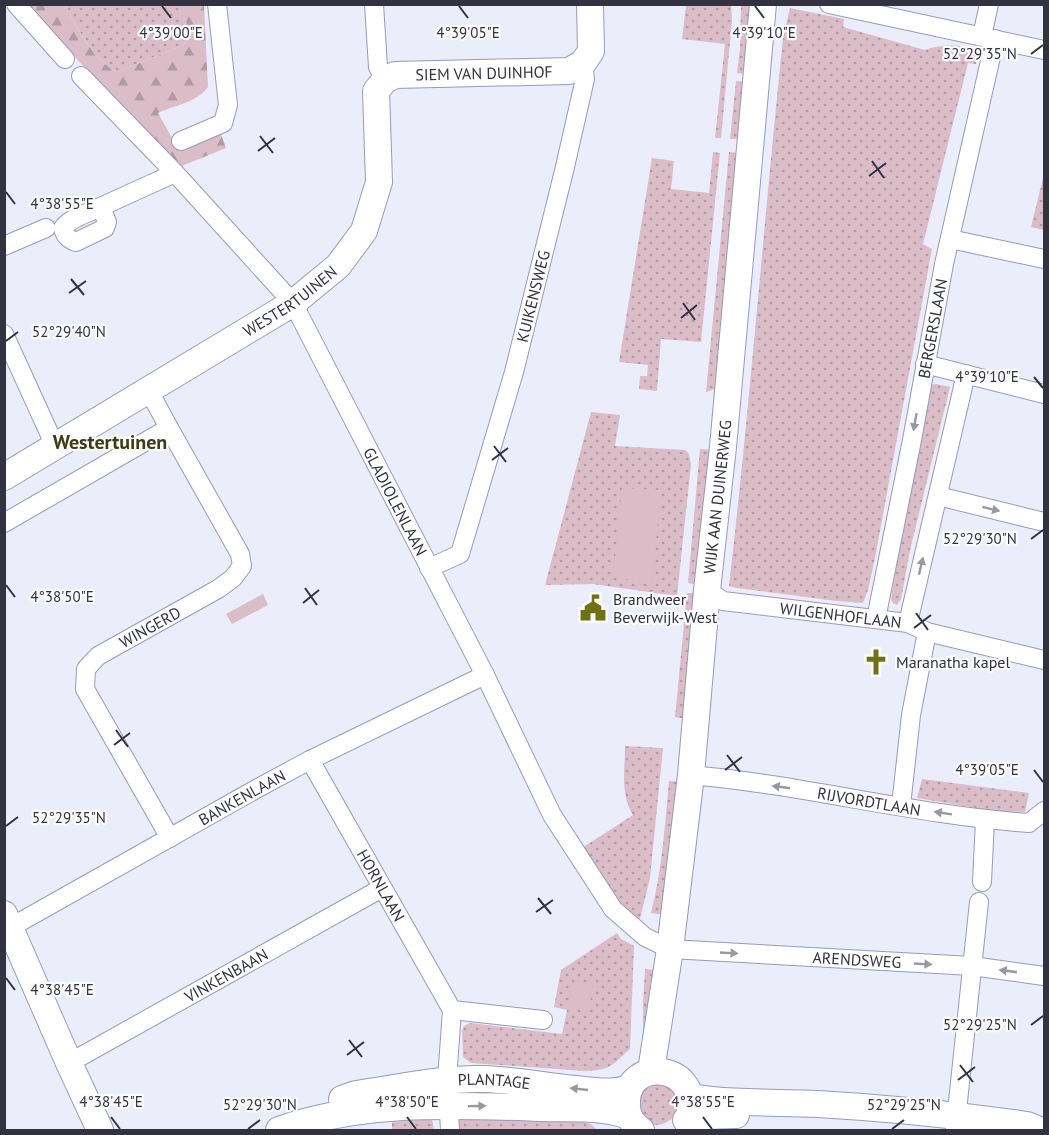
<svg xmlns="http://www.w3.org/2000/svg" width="1049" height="1135" viewBox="0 0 1049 1135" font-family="'PT Sans',sans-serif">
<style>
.grass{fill:url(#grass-dots)}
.forest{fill:url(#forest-firs)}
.park{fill:#dabdc7}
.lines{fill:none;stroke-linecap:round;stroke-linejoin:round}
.street-casing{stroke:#99b;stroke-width:20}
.secondary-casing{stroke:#99b;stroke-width:28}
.street{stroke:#fff;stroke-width:18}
.secondary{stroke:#fff;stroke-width:26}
.oneway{fill:#9898a0}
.ticks{fill:none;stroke:#323240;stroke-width:2}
.labels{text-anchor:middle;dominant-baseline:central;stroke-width:4.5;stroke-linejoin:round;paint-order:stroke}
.street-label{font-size:16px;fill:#323240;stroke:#fbfbfb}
.poi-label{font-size:16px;fill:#323240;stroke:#fbfbfb;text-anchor:start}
.quarter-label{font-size:20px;font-weight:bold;fill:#3c3d14;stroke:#fbfbfb}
.ticks-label{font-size:15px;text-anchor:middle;fill:#323240;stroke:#fbfbfb;stroke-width:4.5;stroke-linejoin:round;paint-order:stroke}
</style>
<defs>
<pattern id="grass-dots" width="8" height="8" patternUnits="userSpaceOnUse" patternTransform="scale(1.5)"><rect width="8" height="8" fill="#dabdc7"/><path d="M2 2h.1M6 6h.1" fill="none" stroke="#b19aa3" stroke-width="1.8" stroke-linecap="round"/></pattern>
<pattern id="forest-firs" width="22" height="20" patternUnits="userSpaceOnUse" patternTransform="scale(1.5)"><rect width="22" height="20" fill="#dabdc7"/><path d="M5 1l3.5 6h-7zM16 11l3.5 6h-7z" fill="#b19aa3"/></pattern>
</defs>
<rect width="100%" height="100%" fill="#ecedfb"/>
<!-- grass -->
<g class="grass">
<path d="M65,5h112l14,26 -1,7 -7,7 -65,27c-22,-8 -43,-47 -53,-67z"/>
<polygon points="686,5 731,5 732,21 721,138 715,138 725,44 682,39"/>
<polygon points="741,5 753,5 745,74 737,73 740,48"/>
<path d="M790,8l54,11 -1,8 82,23c13,-5 39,-7 50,1l2,6 -1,7 -8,-1 -45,181 9,5 -57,309 -7,32 -5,13 -27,-2 -99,-13 -8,-2c21,-182 35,-366 54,-548z"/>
<polygon points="736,81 744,82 741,139 730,139"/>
<polygon points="713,152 720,153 701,342 661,339 657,391 639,389 640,376 647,376 648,365 619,362 652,158 674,161 671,189 709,193"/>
<polygon points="729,152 741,153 718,388 706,392"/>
<polygon points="1044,174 1044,230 1031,227"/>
<polygon points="936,384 950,387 911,546 901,599 897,605 893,603 891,599 898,552 930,385"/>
<polygon points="591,412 620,415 615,446 685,450 689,454 691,465 677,596 593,584 545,585"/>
<polygon points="700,449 712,450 699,585 688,583"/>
<polygon points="687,593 698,593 686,719 675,717"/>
<path d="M625,746l38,2 -13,130 -10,41 -17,-11 -41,-60 51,-33c-13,-21 -8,-46 -8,-69z"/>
<polygon points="922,779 1029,793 1025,812 988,810 917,798"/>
<path d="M669,781l11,1 -15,133 -14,-2c11,-43 14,-88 18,-132z"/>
<path d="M617,933l4,6 13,7 -4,103c-19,17 -19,21 -46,22l-113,-8 -8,-6 -1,-26 2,-5 6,-3 92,11 5,-24 -13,-3 7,-37z"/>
<polygon points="645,969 657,970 650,1037 643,1036 643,1002"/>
<path d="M650,1083l21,3c2,3 6,8 7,12 6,22 -26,37 -37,19 -3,-5 -4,-13 -5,-19z"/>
<polygon points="456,1114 568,1117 591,1124 597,1130 459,1130"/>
<polygon points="432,1119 434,1130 392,1130 392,1122"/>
</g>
<!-- forest -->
<path class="forest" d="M27,5h38c10,20 31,59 53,67l65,-27 7,-7 1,-7 -14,-26h27l4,82c-12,16 -33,18 -50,26l18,32 41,-21 9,24 -49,20z"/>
<!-- park -->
<g class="park">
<polygon points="622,488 661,490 652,582 613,578"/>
<polygon points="263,594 268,605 232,624 226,614"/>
<polygon points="577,982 593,983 589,1011 571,1009 568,1005 571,988"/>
</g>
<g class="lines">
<!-- street casing -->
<g class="street-casing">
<g id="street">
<polyline points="16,4 65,59"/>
<polyline points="374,4 378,67 385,80"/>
<polyline points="829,4 1044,50"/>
<polyline points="982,36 989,4"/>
<path id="s1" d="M81,76l94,97 118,130 192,372 67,140 61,94 32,28 25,12 302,17 72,10"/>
<polyline points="181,141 223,123 228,105 217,4"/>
<path d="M101,207l6,15 -2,6 -29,14c-8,-3 -11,-6 -13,-14 7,-10 23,-14 33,-19 26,-12 53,-24 79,-36"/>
<polyline points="950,239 1044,259"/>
<polyline points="4,246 46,228"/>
<polyline points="4,334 55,446"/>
<polyline points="925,364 1044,394"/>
<polyline points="148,389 169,428 240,554 242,566 233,578 218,589 98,656 86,669 85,689 170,838"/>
<polyline points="938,496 1044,522"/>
<polyline points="4,523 169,428"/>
<path id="s2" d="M429,568l31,-14 54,-182 50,-201 21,-92 -2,-16"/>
<path id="s3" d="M707,590l16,11 185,22 19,9 117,28"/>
<path id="s4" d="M876,619l36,-179 32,-176 51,-225"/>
<polyline points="908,623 966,374"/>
<path id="s5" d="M310,760l142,250 -5,70 3,50"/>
<path id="s6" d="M691,775c113,10 224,40 338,48l15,-12"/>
<polyline points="901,806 911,715 927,632"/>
<polyline points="982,882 985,820"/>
<path id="s7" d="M4,931l254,-143 52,-28 175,-85"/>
<polyline points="452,1010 543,1020"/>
<path id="s8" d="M69,1063l313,-175"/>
<polyline points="955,1130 979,902"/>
</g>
</g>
<!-- secondary casing -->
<g class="secondary-casing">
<g id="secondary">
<path id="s9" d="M4,477l289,-174 45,-37 26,-35 15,-49 -3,-91 9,-11 10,-5 174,-4 14,-8 8,-12 -1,-47"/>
<polyline points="4,914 69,1063 100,1130"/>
<path id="s10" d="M651,1071l19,-122 21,-174 16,-185 16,-143 40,-443"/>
<path d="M691,1097c41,7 85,5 127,7 70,4 139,11 209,21l12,5"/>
<path id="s11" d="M342,1099l14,-5c42,-6 85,-16 128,-15 31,1 61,7 91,10 19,2 37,5 55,-1"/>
<polyline points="686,1120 706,1116 736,1115"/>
<path d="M279,1130c84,-30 176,-25 264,-22 28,1 59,-2 86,8"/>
<path d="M641,1130c-9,-6 -15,-16 -14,-28 0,-45 72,-39 63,11"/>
</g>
</g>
<!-- street -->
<use href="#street" class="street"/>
<!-- secondary -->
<use href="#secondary" class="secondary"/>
</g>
<!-- one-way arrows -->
<defs><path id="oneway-solid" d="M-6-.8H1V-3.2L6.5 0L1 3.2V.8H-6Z" transform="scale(1.5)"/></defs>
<g class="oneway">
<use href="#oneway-solid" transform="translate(915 422) rotate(100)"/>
<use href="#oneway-solid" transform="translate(991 509) rotate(14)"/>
<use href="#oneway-solid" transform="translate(921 566) rotate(-77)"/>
<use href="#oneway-solid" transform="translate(781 787) rotate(-172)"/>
<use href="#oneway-solid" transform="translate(943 813) rotate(-171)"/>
<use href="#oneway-solid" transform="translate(729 953) rotate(3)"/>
<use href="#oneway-solid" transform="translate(923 964) rotate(3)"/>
<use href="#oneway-solid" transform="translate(1008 971) rotate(-172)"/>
<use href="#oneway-solid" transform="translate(579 1089) rotate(-174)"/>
<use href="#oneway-solid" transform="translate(477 1106) rotate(-1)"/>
</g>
<!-- ticks -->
<path class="ticks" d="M162,6l9,12M459,6l9,12M755,6l9,12M1031,54l12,-9M260,136l13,17M258,151l17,-13M872,161l12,17M869,176l17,-13M6,192l9,12M71,279l13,16M69,293l17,-12M683,303l12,17M681,318l16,-13M6,341l12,-9M1034,377l9,11M494,446l12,16M492,460l16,-12M1031,539l12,-9M6,585l9,12M305,588l12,17M303,603l16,-13M916,613l12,17M914,628l17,-13M116,730l12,17M114,745l16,-12M727,755l13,17M725,770l17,-13M1034,770l9,12M6,826l12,-9M538,898l13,16M536,912l17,-12M6,978l9,12M1031,1025l12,-9M349,1040l13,17M347,1055l17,-13M960,1065l13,17M958,1080l17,-13M111,1117l9,12M407,1117l9,12M703,1117l9,12M248,1129l12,-9M892,1129l12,-9"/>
<!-- icons -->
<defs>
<g id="civic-bare" transform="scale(2.07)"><path d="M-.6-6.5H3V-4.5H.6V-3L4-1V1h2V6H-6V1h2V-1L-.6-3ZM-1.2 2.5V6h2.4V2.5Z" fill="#6f7115" stroke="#fbfbfb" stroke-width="2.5" paint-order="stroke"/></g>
<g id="church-bare" transform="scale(2.07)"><path d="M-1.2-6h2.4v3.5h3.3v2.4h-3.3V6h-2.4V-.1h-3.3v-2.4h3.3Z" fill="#6f7115" stroke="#fbfbfb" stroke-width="2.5" paint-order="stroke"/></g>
</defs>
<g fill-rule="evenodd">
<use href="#civic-bare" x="593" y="608"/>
<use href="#church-bare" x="876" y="662"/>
</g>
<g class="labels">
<!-- street labels -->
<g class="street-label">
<text stroke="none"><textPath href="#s9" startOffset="696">SIEM VAN DUINHOF</textPath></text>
<text stroke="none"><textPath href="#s2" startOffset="302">KUIKENSWEG</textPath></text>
<text stroke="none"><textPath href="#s9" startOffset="336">WESTERTUINEN</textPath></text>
<text stroke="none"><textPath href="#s4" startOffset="296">BERGERSLAAN</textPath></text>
<text stroke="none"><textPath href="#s10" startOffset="578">WIJK AAN DUINERWEG</textPath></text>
<text stroke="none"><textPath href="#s1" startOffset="534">GLADIOLENLAAN</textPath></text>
<text stroke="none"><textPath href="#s3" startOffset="138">WILGENHOFLAAN</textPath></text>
<text transform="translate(150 627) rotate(-29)">WINGERD</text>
<text stroke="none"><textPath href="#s7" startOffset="273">BANKENLAAN</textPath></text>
<text stroke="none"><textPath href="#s6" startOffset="180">RIJVORDTLAAN</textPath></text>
<text stroke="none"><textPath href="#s5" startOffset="144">HORNLAAN</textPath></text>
<text stroke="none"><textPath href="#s1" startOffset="1254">ARENDSWEG</textPath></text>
<text stroke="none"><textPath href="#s8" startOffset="180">VINKENBAAN</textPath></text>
<text stroke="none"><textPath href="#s11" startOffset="154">PLANTAGE</textPath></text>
</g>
<!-- poi labels -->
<g class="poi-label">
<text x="613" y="599">Brandweer<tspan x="613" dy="18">Beverwijk-West</tspan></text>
<text x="896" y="662">Maranatha kapel</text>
</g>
<!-- quarter labels -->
<g class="quarter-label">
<text x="110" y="442">Westertuinen</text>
</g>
</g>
<g class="ticks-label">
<text x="171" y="38">4°39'00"E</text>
<text x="468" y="38">4°39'05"E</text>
<text x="764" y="38">4°39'10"E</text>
<text x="980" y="59">52°29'35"N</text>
<text x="62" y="209">4°38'55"E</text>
<text x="69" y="337">52°29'40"N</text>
<text x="987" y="382">4°39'10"E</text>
<text x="980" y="544">52°29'30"N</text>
<text x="62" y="602">4°38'50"E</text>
<text x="987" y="775">4°39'05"E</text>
<text x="69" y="823">52°29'35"N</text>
<text x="62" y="995">4°38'45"E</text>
<text x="980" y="1030">52°29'25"N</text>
<text x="111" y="1107">4°38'45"E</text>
<text x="407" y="1107">4°38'50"E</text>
<text x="703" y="1107">4°38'55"E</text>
<text x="260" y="1110">52°29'30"N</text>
<text x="904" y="1110">52°29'25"N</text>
</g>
<!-- border -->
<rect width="1049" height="1135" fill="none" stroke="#323240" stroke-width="12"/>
</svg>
